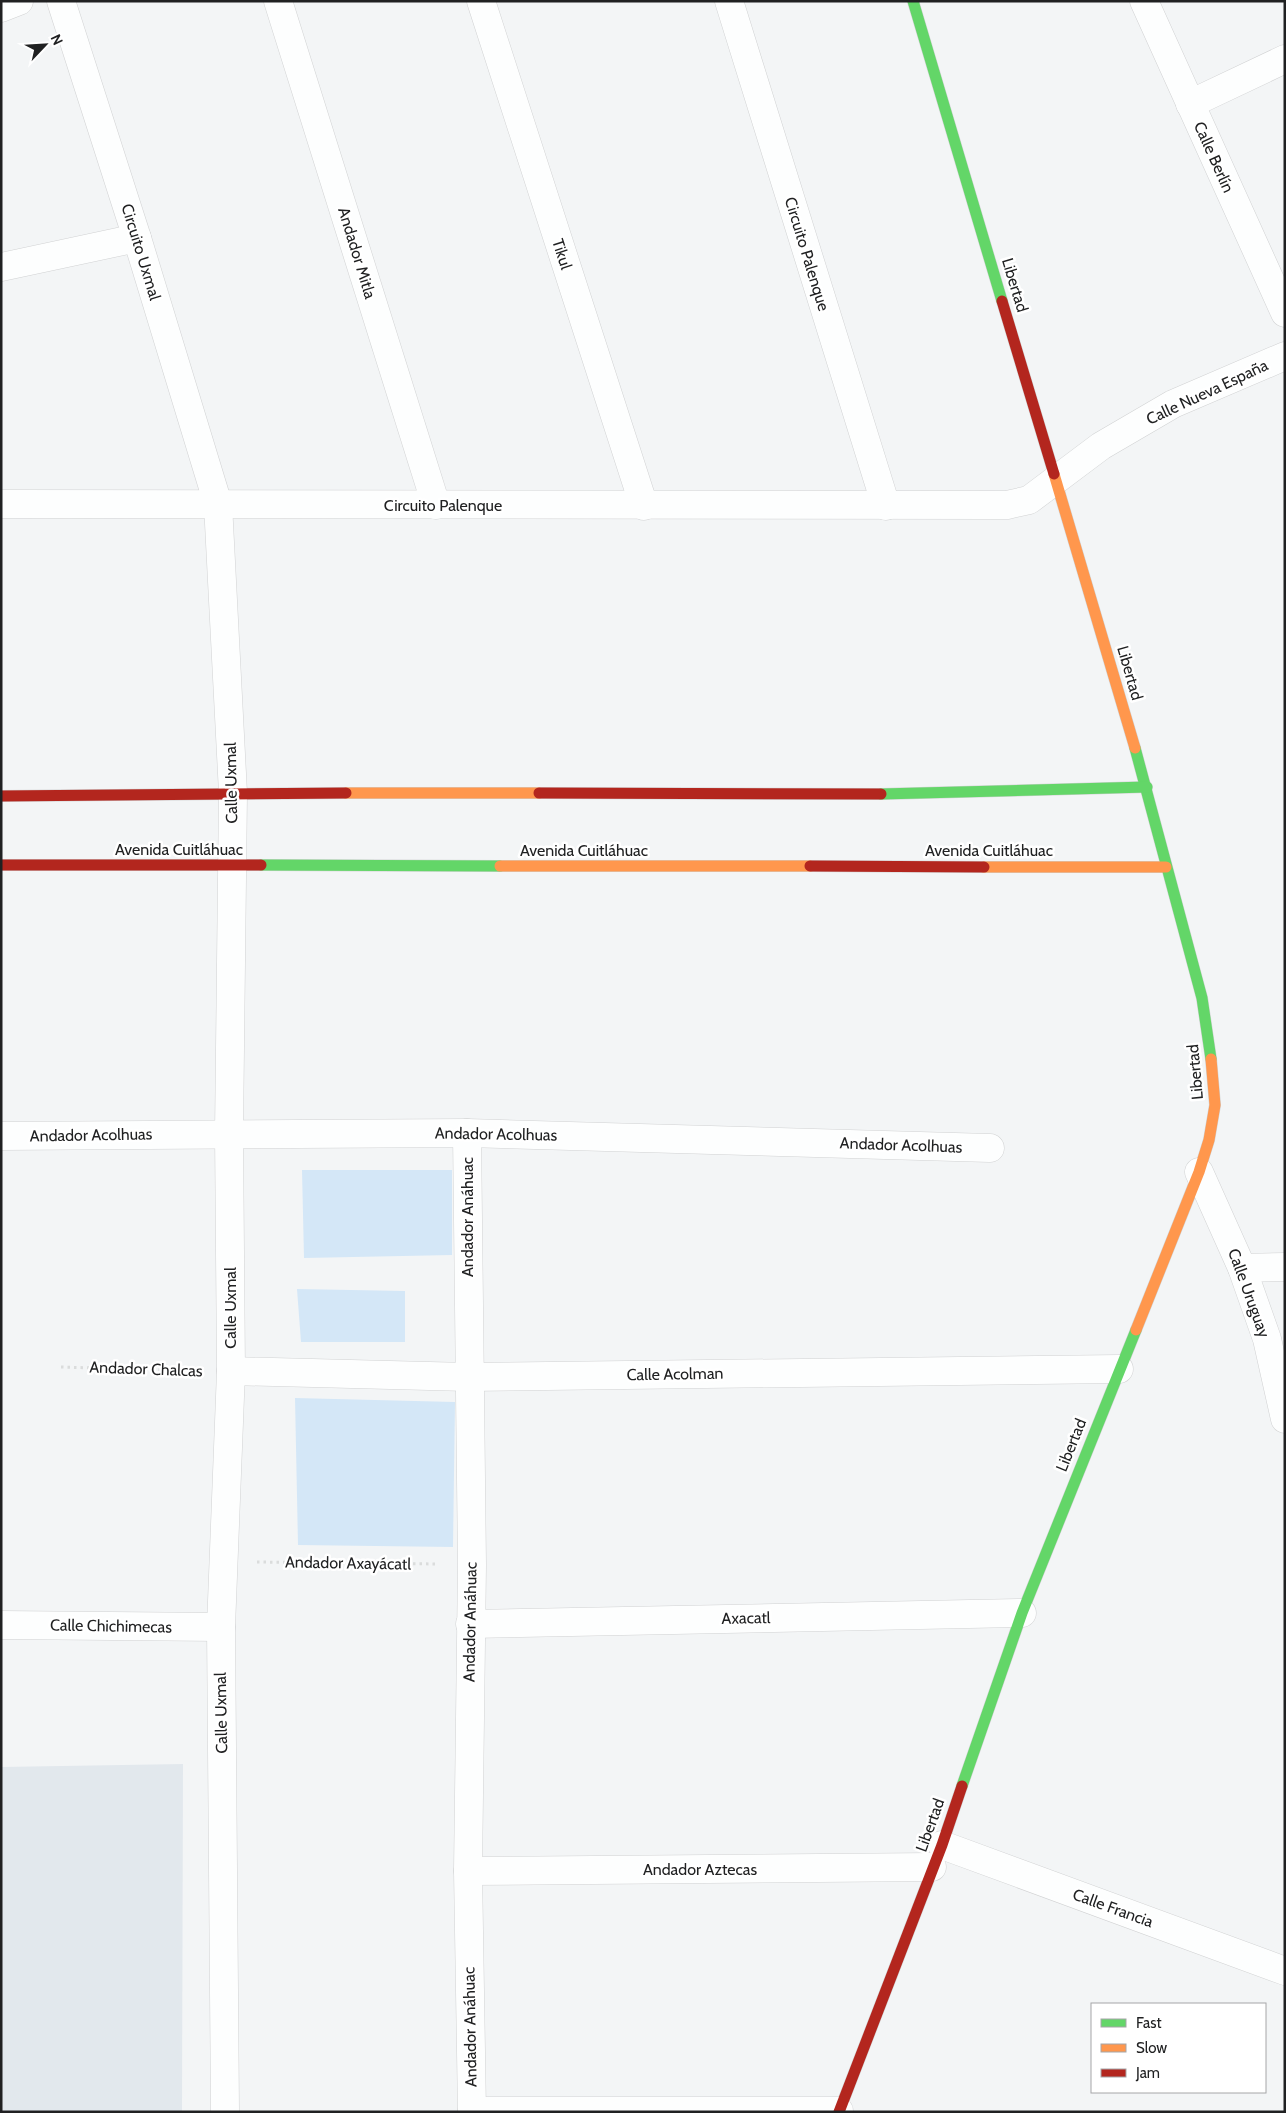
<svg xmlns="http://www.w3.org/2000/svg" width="1286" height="2113" viewBox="0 0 1286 2113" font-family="Cabin,sans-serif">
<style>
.built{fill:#e2e8ed}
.green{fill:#d4e7f7}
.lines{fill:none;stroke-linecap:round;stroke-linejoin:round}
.street-casing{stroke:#d1d2d3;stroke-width:29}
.fast-casing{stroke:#d1d2d3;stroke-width:12}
.slow-casing{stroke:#d1d2d3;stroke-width:12}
.jam-casing{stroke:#d1d2d3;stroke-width:12}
.path{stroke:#dadcdc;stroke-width:3;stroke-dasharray:2.5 4;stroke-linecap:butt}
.street{stroke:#fdfefe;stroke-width:28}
.fast{stroke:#63d668;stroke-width:11}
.slow{stroke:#ff974d;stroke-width:11}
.jam{stroke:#b3261e;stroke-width:11}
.labels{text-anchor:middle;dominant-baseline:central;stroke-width:5;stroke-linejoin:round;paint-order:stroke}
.street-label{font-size:16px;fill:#202122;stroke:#fff}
</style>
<rect width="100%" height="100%" fill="#f3f5f6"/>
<!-- built -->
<polygon class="built" points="183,1764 182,2112 1,2112 1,1767"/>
<!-- green -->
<g class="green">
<polygon points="302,1170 452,1170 452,1255 304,1258"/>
<polygon points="297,1289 405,1291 405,1342 301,1342"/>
<polygon points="295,1398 455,1402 453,1547 298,1545"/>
</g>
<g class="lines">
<!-- street casing -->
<g class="street-casing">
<g id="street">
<polyline points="61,1 137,238 218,504 233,793 229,1133 231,1371 221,1627 225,2112"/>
<polyline points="278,1 436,505"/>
<polyline points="481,1 644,506"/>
<polyline points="729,1 886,506"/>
<polyline points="1144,1 1285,313"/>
<polyline points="1,8 19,1"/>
<polyline points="1190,104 1285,59"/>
<polyline points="1,267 137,238"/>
<polyline points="1,504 1007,505 1029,500 1101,446 1173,404 1285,356"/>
<polyline points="467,1133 472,1565 468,1871 472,2112"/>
<polyline points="1,1136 467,1133 990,1148"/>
<polyline points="1199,1172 1242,1268 1267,1339 1285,1419"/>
<polyline points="1242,1268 1285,1267"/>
<polyline points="231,1371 468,1377 1119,1369"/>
<polyline points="470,1624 1022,1613"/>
<polyline points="1,1625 221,1627"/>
<polyline points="942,1845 1285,1971"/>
<polyline points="468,1871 932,1867"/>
<polyline points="472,2111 839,2111"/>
</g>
</g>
<!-- fast casing -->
<g class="fast-casing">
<g id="fast">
<polyline points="913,1 1002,301"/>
<polyline points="1135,748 1202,998 1211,1059"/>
<polyline points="881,794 1147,787"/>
<polyline points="261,865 500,866"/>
<polyline points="962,1786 1022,1613 1136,1330"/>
</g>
</g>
<!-- slow casing -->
<g class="slow-casing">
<g id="slow">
<polyline points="1054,474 1135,748"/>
<polyline points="346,793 539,793"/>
<polyline points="500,866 810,866"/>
<polyline points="984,867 1166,867"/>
<polyline points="1136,1330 1199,1172 1209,1140 1215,1105 1211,1059"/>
</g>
</g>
<!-- jam casing -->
<g class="jam-casing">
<g id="jam">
<polyline points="1002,301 1054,474"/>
<polyline points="539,793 881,794"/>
<polyline points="1,796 346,793"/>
<polyline points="1,865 261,865"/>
<polyline points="810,866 984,867"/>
<polyline points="839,2112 942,1845 962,1786"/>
</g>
</g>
<!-- path -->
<g class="path">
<polyline points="61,1367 198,1371"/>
<polyline points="257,1562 438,1564"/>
</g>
<!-- street -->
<use href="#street" class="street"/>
<!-- fast -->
<use href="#fast" class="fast"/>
<!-- slow -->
<use href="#slow" class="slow"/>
<!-- jam -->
<use href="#jam" class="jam"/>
</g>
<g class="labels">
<!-- street labels -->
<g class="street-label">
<text transform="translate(1214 157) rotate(66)">Calle Berlín</text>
<text transform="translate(141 252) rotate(73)">Circuito Uxmal</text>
<text transform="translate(357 253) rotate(73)">Andador Mitla</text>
<text transform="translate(562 254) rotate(72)">Tikul</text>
<text transform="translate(807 254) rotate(73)">Circuito Palenque</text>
<text transform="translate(1015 285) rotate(73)">Libertad</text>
<text transform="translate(1207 392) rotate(-25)">Calle Nueva España</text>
<text x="443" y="505">Circuito Palenque</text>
<text transform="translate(1130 673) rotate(74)">Libertad</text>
<text transform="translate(231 783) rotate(-91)">Calle Uxmal</text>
<text x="179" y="849">Avenida Cuitláhuac</text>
<text x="584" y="850">Avenida Cuitláhuac</text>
<text x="989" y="850">Avenida Cuitláhuac</text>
<text transform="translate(1195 1072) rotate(-95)">Libertad</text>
<text transform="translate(496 1134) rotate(1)">Andador Acolhuas</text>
<text transform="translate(91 1135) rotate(-1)">Andador Acolhuas</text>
<text transform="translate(901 1145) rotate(2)">Andador Acolhuas</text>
<text transform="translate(467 1217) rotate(-90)">Andador Anáhuac</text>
<text transform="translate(1249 1293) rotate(70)">Calle Uruguay</text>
<text transform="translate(230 1308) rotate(-90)">Calle Uxmal</text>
<text transform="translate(146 1369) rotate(2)">Andador Chalcas</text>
<text transform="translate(675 1374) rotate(-1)">Calle Acolman</text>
<text transform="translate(1071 1445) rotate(-68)">Libertad</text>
<text transform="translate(348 1563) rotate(1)">Andador Axayácatl</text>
<text transform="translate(746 1618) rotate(-1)">Axacatl</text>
<text transform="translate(470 1622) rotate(-89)">Andador Anáhuac</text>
<text transform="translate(111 1626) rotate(1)">Calle Chichimecas</text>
<text transform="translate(221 1713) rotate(-91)">Calle Uxmal</text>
<text transform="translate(930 1825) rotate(-70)">Libertad</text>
<text x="700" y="1869">Andador Aztecas</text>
<text transform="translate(1113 1908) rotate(20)">Calle Francia</text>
<text transform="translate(470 2027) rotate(-91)">Andador Anáhuac</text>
</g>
</g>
<!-- border -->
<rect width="1286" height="2113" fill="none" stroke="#202122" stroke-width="5"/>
<!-- legend -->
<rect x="1091" y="2003" width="175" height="90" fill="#ffffff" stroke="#a6a6a7"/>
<rect x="1101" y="2019" width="25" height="8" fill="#63d668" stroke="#a6a6a7"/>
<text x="1136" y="2028" font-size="15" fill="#202122">Fast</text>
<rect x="1101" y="2044" width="25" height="8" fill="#ff974d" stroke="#a6a6a7"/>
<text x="1136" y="2053" font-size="15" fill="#202122">Slow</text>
<rect x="1101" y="2069" width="25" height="8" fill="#b3261e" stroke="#a6a6a7"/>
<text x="1136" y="2078" font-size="15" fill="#202122">Jam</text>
<!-- north arrow -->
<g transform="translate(45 45) rotate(65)" stroke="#ffffff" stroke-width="4" paint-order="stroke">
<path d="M0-4L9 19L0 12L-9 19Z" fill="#202122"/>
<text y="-8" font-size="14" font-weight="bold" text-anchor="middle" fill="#202122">N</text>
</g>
</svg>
